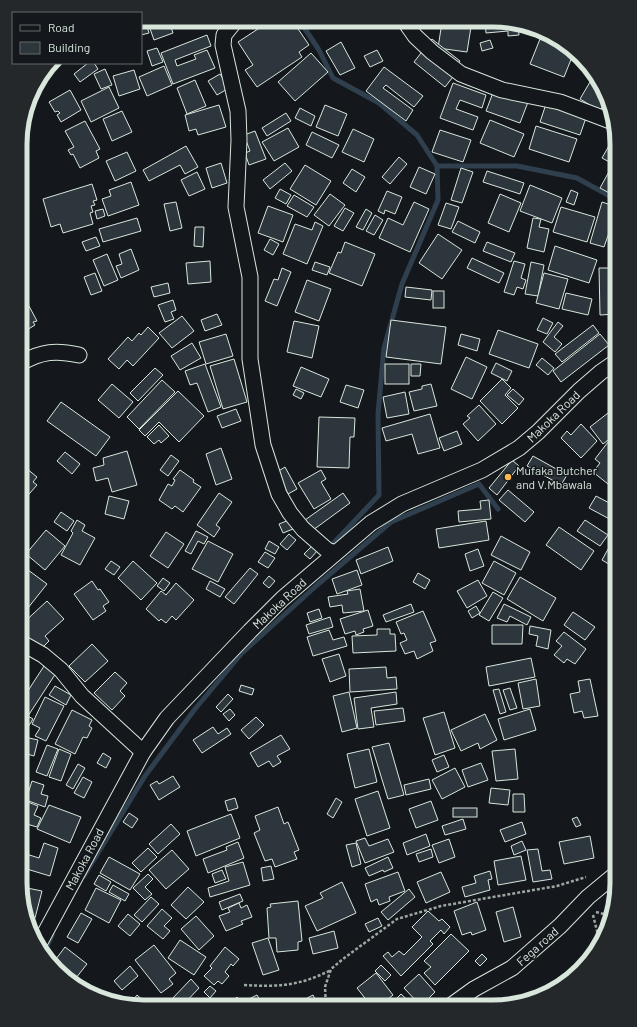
<svg xmlns="http://www.w3.org/2000/svg" width="637" height="1027" viewBox="0 0 637 1027" font-family="Barlow,sans-serif">
<style>
.lines{fill:none;stroke-linecap:round;stroke-linejoin:round}
.stream{stroke:#2f3f4d;stroke-width:5}
.building{fill:#2c363c;stroke:#d8e6dc}
.minor-casing{stroke:#d8e6dc;stroke-width:17}
.path{stroke:#9da8a2;stroke-width:2.5;stroke-dasharray:3 2;stroke-linecap:butt}
.minor{stroke:#14181c;stroke-width:15}
.poi-dot{fill:#ffb74d;stroke:#14181c;stroke-width:1.5}
.labels{text-anchor:middle;dominant-baseline:central;stroke-width:3;stroke-linejoin:round;paint-order:stroke}
.street-label{font-size:12px;fill:#d8e6dc;stroke:#14181c}
.poi-label{font-size:12px;fill:#d8e6dc;stroke:#14181c;text-anchor:start}
.rim{fill:none;stroke:#d8e6dc;stroke-width:5}
</style>
<rect width="100%" height="100%" fill="#14181c"/>
<g class="lines">
<!-- stream -->
<g class="stream">
<polyline points="299,20 319,50 333,78 379,103 417,135 437,166 438,200 402,284 384,348 378,414 379,495 328,549"/>
<polyline points="437,166 517,166 577,178 617,200"/>
<polyline points="84,876 145,776 195,709 242,653 316,586 391,522 479,484 498,509"/>
<polyline points="45,951 52,935"/>
</g>
</g>
<!-- building -->
<g class="building">
<polygon points="145,20 149,33 141,35 141,21"/>
<polygon points="147,20 165,20 160,22 161,25 169,21 173,33 154,40"/>
<polygon points="200,20 215,20 203,26"/>
<polygon points="261,20 292,20 309,45 299,52 302,57 257,87 245,70 253,65 238,42 264,25"/>
<polygon points="485,21 510,21 518,25 519,35 508,36 508,31 486,33"/>
<polygon points="442,22 471,27 467,52 438,48"/>
<polygon points="207,35 211,46 175,60 177,66 196,59 194,55 207,50 215,68 173,84 161,53"/>
<polygon points="432,39 460,61 453,70 456,73 445,87 414,62"/>
<polygon points="540,39 574,52 564,77 530,64"/>
<polygon points="490,40 493,48 482,51 480,43"/>
<polygon points="341,42 355,68 340,75 326,51"/>
<polygon points="157,48 163,62 152,66 147,51"/>
<polygon points="377,50 383,61 370,67 364,56"/>
<polygon points="311,53 328,72 295,101 278,82"/>
<polygon points="88,63 94,63 98,69 80,82 74,74"/>
<polygon points="164,66 172,85 147,96 139,77"/>
<polygon points="384,67 423,96 414,107 386,85 383,88 413,110 406,121 366,91"/>
<polygon points="105,69 112,85 101,89 94,74"/>
<polygon points="134,70 140,89 119,96 113,76"/>
<polygon points="220,74 229,88 217,95 208,81"/>
<polygon points="195,80 206,106 187,114 177,88"/>
<polygon points="590,82 602,89 608,97 600,111 580,99"/>
<polygon points="453,83 486,95 482,108 460,100 456,109 478,117 473,130 440,118"/>
<polygon points="109,87 119,108 91,122 81,101"/>
<polygon points="70,90 81,110 61,122 57,115 60,113 58,111 55,112 49,102"/>
<polygon points="494,90 528,102 520,123 486,111"/>
<polygon points="549,95 589,109 580,135 540,122"/>
<polygon points="219,105 226,127 198,135 196,129 189,131 185,115"/>
<polygon points="325,105 347,114 338,136 316,127"/>
<polygon points="300,108 315,116 311,126 295,118"/>
<polygon points="122,111 132,132 112,141 103,119"/>
<polygon points="286,113 291,121 267,136 262,128"/>
<polygon points="490,120 524,134 514,157 480,143"/>
<polygon points="85,121 100,149 96,151 99,158 80,168 73,154 71,155 68,150 74,147 65,131"/>
<polygon points="536,126 577,139 569,162 529,149"/>
<polygon points="288,128 299,147 274,161 262,142"/>
<polygon points="353,129 374,139 364,162 342,152"/>
<polygon points="440,130 471,140 463,162 432,152"/>
<polygon points="255,131 266,159 249,165 245,153 250,151 244,135"/>
<polygon points="312,132 339,145 332,158 306,145"/>
<polygon points="614,137 617,144 617,166 602,158"/>
<polygon points="186,146 198,167 185,174 180,165 149,181 143,170"/>
<polygon points="127,152 136,171 115,181 106,161"/>
<polygon points="399,157 407,164 390,184 382,177"/>
<polygon points="221,163 227,183 212,188 206,168"/>
<polygon points="285,163 292,171 270,189 263,180"/>
<polygon points="305,165 331,181 316,205 290,189"/>
<polygon points="419,167 435,174 426,194 410,187"/>
<polygon points="461,168 473,172 462,203 451,200"/>
<polygon points="611,168 617,172 617,197 600,188"/>
<polygon points="352,169 365,177 356,192 343,183"/>
<polygon points="487,171 524,183 520,194 483,182"/>
<polygon points="197,172 205,189 189,196 181,180"/>
<polygon points="131,182 139,205 108,216 102,199 111,196 109,190"/>
<polygon points="92,184 97,200 93,201 95,205 91,206 93,212 90,213 93,224 63,233 60,224 51,227 43,199"/>
<polygon points="530,185 562,198 552,223 520,211"/>
<polygon points="280,189 291,195 286,204 275,198"/>
<polygon points="571,190 578,193 574,205 566,202"/>
<polygon points="387,191 402,197 395,214 385,210 384,214 378,211"/>
<polygon points="330,194 345,205 329,226 314,215"/>
<polygon points="500,194 521,203 509,232 488,223"/>
<polygon points="294,195 314,207 307,217 287,206"/>
<polygon points="176,202 182,228 170,231 164,204"/>
<polygon points="414,202 429,209 410,252 379,238 388,218 403,225"/>
<polygon points="602,202 617,207 617,232 610,230 604,247 590,243"/>
<polygon points="446,203 459,207 451,229 438,225"/>
<polygon points="268,206 293,215 283,242 258,233"/>
<polygon points="561,207 595,217 587,242 553,232"/>
<polygon points="345,208 354,213 343,231 334,226"/>
<polygon points="103,209 105,216 97,219 95,211"/>
<polygon points="366,209 372,213 363,230 356,227"/>
<polygon points="375,215 383,220 374,235 366,231"/>
<polygon points="137,218 141,231 103,242 99,229"/>
<polygon points="533,218 541,219 539,227 549,229 544,252 527,248"/>
<polygon points="458,221 480,232 475,243 452,232"/>
<polygon points="315,222 323,226 307,264 283,254 295,224 312,230"/>
<polygon points="195,227 204,227 203,247 194,246"/>
<polygon points="438,234 462,250 442,279 419,263"/>
<polygon points="96,237 100,246 86,251 82,242"/>
<polygon points="270,239 279,244 273,255 264,250"/>
<polygon points="345,242 375,254 362,286 329,273 338,252 341,253"/>
<polygon points="487,242 515,253 511,262 483,251"/>
<polygon points="555,246 597,260 589,283 548,270"/>
<polygon points="131,249 139,270 121,278 116,266 122,264 119,254"/>
<polygon points="107,254 118,280 104,286 93,260"/>
<polygon points="472,258 504,273 499,283 467,268"/>
<polygon points="210,261 211,282 188,284 186,263"/>
<polygon points="514,261 525,264 521,278 526,280 523,289 517,287 514,295 504,292"/>
<polygon points="315,262 330,267 327,275 312,270"/>
<polygon points="531,262 544,265 538,296 525,294"/>
<polygon points="282,268 291,272 277,306 265,301 274,279 278,280"/>
<polygon points="599,268 615,268 616,314 600,315"/>
<polygon points="95,273 102,291 91,295 84,277"/>
<polygon points="544,273 568,279 559,309 536,303"/>
<polygon points="307,280 331,289 319,321 295,312"/>
<polygon points="168,283 170,293 154,297 151,287"/>
<polygon points="406,287 432,290 431,300 405,297"/>
<polygon points="21,291 37,321 33,322 35,325 22,333"/>
<rect x="433" y="291" width="11" height="17"/>
<polygon points="566,293 592,299 588,315 562,309"/>
<polygon points="173,300 176,310 171,312 174,319 165,322 158,305"/>
<polygon points="217,314 222,325 205,331 201,320"/>
<polygon points="182,316 194,331 172,348 159,333"/>
<polygon points="543,318 553,323 547,334 537,330"/>
<polygon points="391,320 446,327 441,364 386,357"/>
<polygon points="294,321 319,326 312,358 287,352"/>
<polygon points="558,322 563,326 554,337 562,344 555,352 543,342"/>
<polygon points="593,325 599,333 562,362 555,354"/>
<polygon points="148,327 159,338 133,366 127,360 119,369 108,359 128,337 132,341 139,333 141,335"/>
<polygon points="498,330 538,344 529,368 489,354"/>
<polygon points="226,334 233,356 206,364 199,342"/>
<polygon points="461,334 480,339 477,351 458,345"/>
<polygon points="600,334 609,345 561,382 553,371"/>
<polygon points="192,343 201,358 180,370 171,356"/>
<polygon points="466,357 487,367 472,399 451,389"/>
<polygon points="542,358 554,368 548,375 536,365"/>
<polygon points="234,359 247,402 223,409 210,366"/>
<polygon points="496,363 512,371 507,381 491,373"/>
<polygon points="205,364 221,407 208,412 197,383 190,385 185,371"/>
<rect x="385" y="364" width="24" height="20"/>
<polygon points="411,364 421,364 420,376 411,376"/>
<polygon points="301,367 329,379 321,397 293,386"/>
<polygon points="155,368 163,375 138,401 130,393"/>
<polygon points="502,379 511,388 505,395 518,408 502,424 480,401"/>
<polygon points="162,380 175,392 139,429 127,417"/>
<polygon points="112,384 133,402 119,418 98,400"/>
<polygon points="431,384 437,406 414,411 409,392 422,389 422,386"/>
<polygon points="346,385 364,390 358,408 340,402"/>
<polygon points="296,389 304,393 301,399 293,395"/>
<polygon points="513,389 524,399 519,405 507,395"/>
<polygon points="178,391 204,416 179,442 159,422 145,436 139,430"/>
<polygon points="405,392 409,414 387,418 383,397"/>
<polygon points="61,402 110,437 96,456 47,421"/>
<polygon points="479,405 496,424 478,441 463,424 470,418 467,416"/>
<polygon points="617,406 617,433 603,444 590,427"/>
<polygon points="236,409 241,421 222,428 217,416"/>
<polygon points="430,414 440,448 418,454 412,434 386,441 382,428"/>
<polygon points="319,417 355,418 354,437 350,437 349,468 317,467"/>
<polygon points="581,424 597,441 581,458 561,438 567,431 571,435"/>
<polygon points="159,425 169,436 161,443 159,440 154,444 147,437"/>
<polygon points="457,431 462,444 444,451 439,438"/>
<polygon points="608,442 617,449 617,472 608,484 593,472 600,463 595,459"/>
<polygon points="221,448 232,479 216,485 206,454"/>
<polygon points="127,451 137,485 112,492 108,478 96,481 93,468 104,465 103,458"/>
<polygon points="65,452 80,464 72,474 57,461"/>
<polygon points="171,455 179,461 168,476 160,470"/>
<polygon points="533,456 567,475 561,485 527,466"/>
<polygon points="512,460 519,466 497,495 489,488"/>
<polygon points="21,464 37,477 33,482 37,485 23,501 21,499"/>
<polygon points="285,467 297,489 288,494 277,472"/>
<polygon points="180,470 194,480 193,482 201,487 183,512 175,506 172,509 159,500 168,484 172,486 175,480 173,479"/>
<polygon points="321,470 326,479 321,482 331,499 314,509 298,483"/>
<polygon points="508,490 534,512 525,522 499,500"/>
<polygon points="219,493 232,502 216,525 220,528 214,537 197,525"/>
<polygon points="343,493 350,503 313,530 305,520"/>
<polygon points="109,496 129,501 124,519 105,514"/>
<polygon points="596,496 617,507 615,522 589,508"/>
<polygon points="489,500 491,519 459,522 458,511 481,509 480,501"/>
<polygon points="61,512 74,521 67,531 54,522"/>
<polygon points="77,520 85,525 82,531 95,538 80,565 61,555 73,533 71,531"/>
<polygon points="289,520 293,529 283,533 279,524"/>
<polygon points="585,520 608,535 600,546 577,531"/>
<polygon points="486,521 489,540 439,548 436,529"/>
<polygon points="559,527 594,551 581,570 546,545"/>
<polygon points="46,530 65,546 45,570 26,554"/>
<polygon points="196,531 208,537 204,544 198,541 191,554 185,551"/>
<polygon points="166,532 184,544 168,568 150,556"/>
<polygon points="617,533 617,569 602,560"/>
<polygon points="289,534 296,540 287,550 280,544"/>
<polygon points="501,536 530,552 521,570 491,555"/>
<polygon points="208,541 233,554 218,582 192,569"/>
<polygon points="269,541 279,547 275,554 265,549"/>
<polygon points="313,545 318,550 310,559 304,554"/>
<polygon points="388,547 393,561 361,574 356,560"/>
<polygon points="478,549 484,566 470,571 465,554"/>
<polygon points="265,552 275,558 268,568 258,562"/>
<polygon points="111,561 120,567 114,575 105,569"/>
<polygon points="133,561 157,583 141,600 118,578"/>
<polygon points="494,561 516,573 504,595 482,583"/>
<polygon points="20,564 47,584 20,618"/>
<polygon points="250,568 258,574 234,604 225,597"/>
<polygon points="357,570 362,585 337,594 332,579"/>
<polygon points="418,573 430,580 425,589 413,582"/>
<polygon points="269,576 275,581 269,588 263,583"/>
<polygon points="520,577 556,598 543,621 507,599"/>
<polygon points="163,578 170,583 164,591 157,586"/>
<polygon points="478,580 487,596 467,608 457,591"/>
<polygon points="92,581 98,590 100,589 109,602 103,606 106,611 93,620 74,594"/>
<polygon points="210,581 225,589 220,597 206,589"/>
<polygon points="176,583 194,600 176,620 172,616 166,623 161,619 159,621 146,609 161,591 166,595"/>
<polygon points="360,589 364,611 343,613 342,605 330,607 328,597 348,594 347,591"/>
<polygon points="493,592 503,598 489,621 479,615"/>
<polygon points="47,601 64,619 45,636 49,641 39,651 20,631 20,626"/>
<polygon points="411,604 414,612 386,622 383,615"/>
<polygon points="504,604 531,617 527,625 510,616 507,622 497,618"/>
<polygon points="476,606 480,613 472,618 468,611"/>
<polygon points="319,609 322,618 310,622 307,613"/>
<polygon points="368,610 373,626 363,629 364,632 356,635 355,631 345,634 340,619"/>
<polygon points="423,611 436,641 430,643 433,651 417,659 414,651 405,654 400,643 407,640 404,633 401,634 396,622"/>
<polygon points="573,612 595,627 585,640 564,625"/>
<polygon points="330,617 333,627 309,634 306,625"/>
<polygon points="492,625 523,625 522,644 492,644"/>
<polygon points="530,626 551,630 548,649 536,646 538,636 529,634"/>
<polygon points="377,629 390,629 390,634 395,634 396,651 353,653 352,636 377,635"/>
<polygon points="329,630 333,640 344,637 347,646 313,656 307,637"/>
<polygon points="564,632 586,649 575,664 567,659 564,663 554,655 562,646 556,641"/>
<polygon points="92,644 108,661 85,682 69,666"/>
<polygon points="339,654 346,676 330,682 322,659"/>
<polygon points="531,658 535,677 489,686 486,667"/>
<polygon points="46,663 58,670 28,716 33,719 28,727 20,722 20,703"/>
<polygon points="386,667 387,678 396,677 397,689 350,692 349,669"/>
<polygon points="115,672 127,683 120,691 125,696 112,710 94,693"/>
<polygon points="536,679 540,706 523,709 518,683"/>
<polygon points="590,679 598,716 584,718 582,711 574,713 570,694 580,692 578,681"/>
<polygon points="241,685 254,689 252,695 239,691"/>
<polygon points="55,686 71,695 66,705 49,695"/>
<polygon points="510,688 517,708 510,710 503,690"/>
<polygon points="499,689 506,712 500,714 493,690"/>
<polygon points="349,692 357,728 342,732 333,696"/>
<polygon points="396,692 397,704 371,708 374,727 358,729 354,698"/>
<polygon points="228,694 233,699 221,712 216,707"/>
<polygon points="45,697 64,706 46,741 35,736 40,728 32,724"/>
<polygon points="403,708 405,721 376,725 374,711"/>
<polygon points="230,709 235,715 229,721 223,714"/>
<polygon points="530,709 536,730 504,740 498,719"/>
<polygon points="72,710 92,720 89,726 92,728 87,738 83,737 75,754 55,744"/>
<polygon points="444,712 455,748 435,755 423,718"/>
<polygon points="485,714 497,740 480,749 478,743 461,751 451,730"/>
<polygon points="256,717 264,725 249,739 241,730"/>
<polygon points="213,727 218,734 227,728 231,734 202,753 193,740"/>
<polygon points="281,735 290,749 277,756 281,762 273,767 269,761 258,767 250,753"/>
<polygon points="20,736 38,740 34,756 20,752"/>
<polygon points="389,743 404,795 388,799 372,747"/>
<polygon points="47,745 58,749 47,776 36,772"/>
<polygon points="59,749 71,754 61,781 49,777"/>
<polygon points="369,749 377,782 355,788 347,754"/>
<polygon points="515,749 518,779 496,781 492,751"/>
<polygon points="103,753 111,758 106,768 97,763"/>
<polygon points="444,755 449,767 437,772 432,760"/>
<polygon points="481,763 488,780 468,787 462,770"/>
<polygon points="78,764 85,768 73,789 66,785"/>
<polygon points="455,768 465,787 442,799 432,780"/>
<polygon points="173,776 180,787 159,800 150,785 157,781 159,784"/>
<polygon points="83,777 92,782 84,798 74,793"/>
<polygon points="429,779 431,789 406,795 404,785"/>
<polygon points="32,781 44,785 41,794 48,796 45,807 26,800"/>
<polygon points="491,788 510,790 508,805 489,803"/>
<polygon points="378,791 390,828 367,836 355,799"/>
<polygon points="513,794 524,794 525,812 513,812"/>
<polygon points="235,798 238,808 228,811 225,801"/>
<polygon points="336,798 342,802 333,818 327,814"/>
<polygon points="25,801 38,806 34,815 41,818 37,827 20,822 20,814"/>
<polygon points="431,801 438,820 416,828 409,809"/>
<polygon points="49,805 81,817 70,843 37,829"/>
<polygon points="278,807 284,824 288,822 299,850 294,852 297,859 275,867 272,859 265,861 254,833 260,830 255,816"/>
<rect x="453" y="808" width="24" height="9"/>
<polygon points="129,813 138,819 132,828 123,822"/>
<polygon points="231,814 240,838 196,856 187,831"/>
<polygon points="577,817 581,825 576,827 572,819"/>
<polygon points="463,819 466,829 445,835 442,826"/>
<polygon points="522,822 526,834 505,842 500,830"/>
<polygon points="171,824 180,834 158,854 149,844"/>
<polygon points="20,825 29,830 26,835 20,833"/>
<polygon points="426,834 430,846 407,855 403,843"/>
<polygon points="590,836 594,858 564,864 559,842"/>
<polygon points="365,838 369,846 388,839 394,852 365,863 356,841"/>
<polygon points="449,839 455,857 439,863 432,845"/>
<polygon points="522,841 526,850 514,855 511,846"/>
<polygon points="238,842 244,858 208,873 203,859 227,850 226,847"/>
<polygon points="44,843 58,848 50,876 20,867 23,853 39,858"/>
<polygon points="356,843 361,864 352,867 346,845"/>
<polygon points="148,848 157,857 141,872 132,863"/>
<polygon points="431,849 433,857 419,862 416,854"/>
<polygon points="538,849 542,871 550,870 552,879 533,882 527,850"/>
<polygon points="172,850 189,869 166,889 149,870"/>
<polygon points="521,856 526,880 498,885 494,861"/>
<polygon points="109,857 140,874 130,890 100,873"/>
<polygon points="388,857 393,868 384,872 383,870 369,876 365,868"/>
<polygon points="243,862 250,885 210,897 208,888 229,881 225,867"/>
<polygon points="271,866 274,879 263,881 261,868"/>
<polygon points="222,870 226,879 215,883 212,874"/>
<polygon points="490,871 492,879 488,880 490,890 465,897 462,887 476,883 474,876"/>
<polygon points="398,872 405,891 389,897 390,901 379,905 377,899 371,902 365,884"/>
<polygon points="441,872 450,892 426,903 417,882"/>
<polygon points="148,874 153,879 145,887 152,894 145,900 133,888"/>
<polygon points="99,875 111,882 106,891 94,884"/>
<polygon points="342,882 356,913 317,931 305,906 323,898 320,893"/>
<polygon points="113,885 129,894 125,901 109,892"/>
<polygon points="188,887 204,902 186,919 171,905"/>
<polygon points="27,888 42,891 35,918 26,916 24,902"/>
<polygon points="96,888 121,900 109,923 85,910"/>
<polygon points="409,889 415,897 388,920 381,912"/>
<polygon points="240,894 243,901 222,910 219,902"/>
<polygon points="151,897 159,904 142,922 134,915"/>
<polygon points="298,901 302,941 298,942 298,950 277,952 276,938 269,938 267,908 271,907 270,904"/>
<polygon points="477,902 486,930 472,935 471,932 462,935 454,911"/>
<polygon points="239,903 241,908 247,905 252,917 241,921 243,924 226,931 219,916 230,912 228,908"/>
<polygon points="513,907 521,937 504,942 496,912"/>
<polygon points="162,909 172,918 164,926 170,931 163,939 147,926"/>
<polygon points="428,911 439,921 442,919 450,927 444,934 441,930 430,941 433,944 401,976 383,956 388,952 392,957 399,951 404,955 422,937 412,927"/>
<polygon points="81,913 92,919 78,943 67,937"/>
<polygon points="128,914 140,924 130,936 118,926"/>
<polygon points="196,916 214,936 199,950 181,929"/>
<polygon points="378,918 382,926 369,932 365,924"/>
<polygon points="334,931 338,948 313,954 309,938"/>
<polygon points="451,934 469,951 435,985 424,973 431,967 424,961"/>
<polygon points="268,938 279,970 263,975 252,943"/>
<polygon points="180,940 206,957 194,975 168,958"/>
<polygon points="154,945 176,973 169,979 173,984 161,993 135,960"/>
<polygon points="65,947 87,964 72,983 66,978 51,959 53,957 56,959"/>
<polygon points="225,947 239,959 233,966 231,964 225,972 229,976 222,984 218,981 214,985 204,976 212,968 210,966"/>
<polygon points="482,954 487,959 480,966 475,961"/>
<polygon points="381,965 391,975 385,981 375,971"/>
<polygon points="130,966 138,976 122,990 114,981"/>
<polygon points="376,973 393,995 378,1007 372,1007 357,988"/>
<polygon points="419,974 435,992 421,1006 404,988"/>
<polygon points="191,979 199,988 182,1006 178,1006 171,1000"/>
<polygon points="210,986 216,991 210,998 204,992"/>
<polygon points="401,994 415,1007 388,1007"/>
<polygon points="137,995 146,1003 142,1006 139,1006 133,1000"/>
<polygon points="257,995 263,1006 250,1006 247,1000"/>
<polygon points="313,995 319,1007 292,1006"/>
<polygon points="237,997 245,1006 227,1006"/>
</g>
<g class="lines">
<!-- minor casing -->
<g class="minor-casing">
<g id="minor">
<polyline points="236,20 224,35 223,45 238,111 239,140 236,207 250,277 250,359 263,445 279,494 290,513 303,529 327,550 335,553"/>
<polyline points="406,21 408,26 415,36 432,52 461,74 502,90 560,102 613,122"/>
<path d="M21,363c21,-12 35,-13 58,-8"/>
<polyline points="20,642 43,655 61,670 82,696 143,752"/>
<polyline points="39,944 143,752 167,718 250,631 282,599 371,523 402,504 482,470 519,448 538,432 579,391 601,372 617,361"/>
<polyline points="449,1007 474,989 512,968 560,926 588,897 617,873"/>
</g>
</g>
<!-- path -->
<g class="path">
<polyline points="596,912 612,916"/>
<polyline points="593,915 600,943"/>
<path d="M244,985c34,2 56,1 87,-15"/>
<polyline points="326,1007 325,987 331,969 343,959 397,919 441,906 557,886 586,877"/>
</g>
<!-- minor -->
<use href="#minor" class="minor"/>
</g>
<!-- markers -->
<circle class="poi-dot" cx="508" cy="477" r="4"/>
<g class="labels">
<!-- street labels -->
<g class="street-label">
<text transform="translate(553 416) rotate(-44)">Makoka Road</text>
<text transform="translate(279 603) rotate(-43)">Makoka Road</text>
<text transform="translate(84 859) rotate(-62)">Makoka Road</text>
<text transform="translate(537 946) rotate(-42)">Fega road</text>
</g>
<!-- poi labels -->
<g class="poi-label">
<text x="516" y="470">Mufaka Butcher<tspan x="516" dy="14">and V.Mbawala</tspan></text>
</g>
</g>
<!-- crop -->
<path d="M0 0H637V1027H0ZM144 27H493A117 117 0 0 1 610 144V883A117 117 0 0 1 493 1000H144A117 117 0 0 1 27 883V144A117 117 0 0 1 144 27Z" fill="#24282b" fill-rule="evenodd"/>
<path class="rim" d="M144 27H493A117 117 0 0 1 610 144V883A117 117 0 0 1 493 1000H144A117 117 0 0 1 27 883V144A117 117 0 0 1 144 27Z"/>
<!-- legend -->
<rect x="12" y="12" width="130" height="52" fill="#14181c" stroke="#626a69"/>
<rect x="20" y="25" width="20" height="6" fill="#14181c" stroke="#626a69"/>
<text x="48" y="32" font-size="12" fill="#d8e6dc">Road</text>
<rect x="20" y="42" width="20" height="12" fill="#2c363c" stroke="#626a69"/>
<text x="48" y="52" font-size="12" fill="#d8e6dc">Building</text>
</svg>
